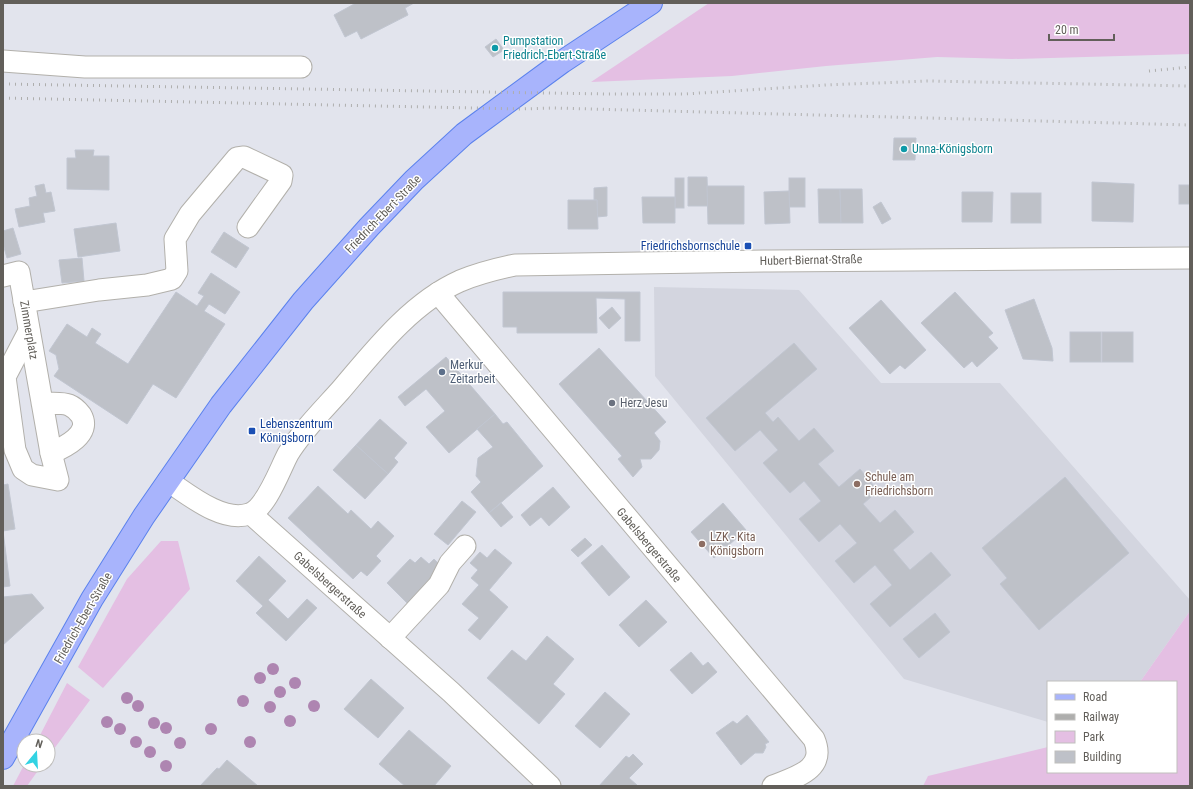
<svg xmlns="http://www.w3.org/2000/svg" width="1193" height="789" viewBox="0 0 1193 789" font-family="'Roboto Condensed',sans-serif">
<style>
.education{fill:#d3d5df}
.green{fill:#e4bfe3}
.building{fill:#bec1c8;stroke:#c1c6d1}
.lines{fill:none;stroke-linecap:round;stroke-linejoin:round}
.minor-casing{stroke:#b2b0ab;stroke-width:23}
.major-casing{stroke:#5b82ed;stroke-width:24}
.minor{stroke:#fff;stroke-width:21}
.major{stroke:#a8b4fc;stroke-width:22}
.rail{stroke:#aeaead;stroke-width:3;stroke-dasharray:1 5;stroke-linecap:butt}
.tree{fill:#ae85b1}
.culture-dot{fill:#0f9aa8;stroke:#fff;stroke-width:1.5}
.transit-dot{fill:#1a4fb4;stroke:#fff;stroke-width:1.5}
.service-dot{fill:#5c6f8a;stroke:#fff;stroke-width:1.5}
.worship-dot{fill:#6b7280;stroke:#fff;stroke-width:1.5}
.education-dot{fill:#8d6e63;stroke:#fff;stroke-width:1.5}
.labels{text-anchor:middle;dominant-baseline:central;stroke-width:3;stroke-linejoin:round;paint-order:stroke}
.culture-label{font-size:12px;fill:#0d838f;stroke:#fff;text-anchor:start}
.street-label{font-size:12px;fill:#625f5a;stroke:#fff}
.transit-label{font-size:12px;fill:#164399;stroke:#fff;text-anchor:end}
.service-label{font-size:12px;fill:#4e5e75;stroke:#fff;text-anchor:start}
.worship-label{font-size:12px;fill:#5b616d;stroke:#fff;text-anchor:start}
.education-label{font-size:12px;fill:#785e54;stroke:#fff;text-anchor:start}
</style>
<rect width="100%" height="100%" fill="#e2e4ed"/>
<!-- education -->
<polygon class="education" points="654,287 799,290 881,383 1000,383 1190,600 1190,611 1140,682 1048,682 1048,722 904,679 655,376"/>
<!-- green -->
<g class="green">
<polygon points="709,3 1190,3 1190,54 1012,59 937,57 826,66 732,76 591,82"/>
<polygon points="161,541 178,541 190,589 103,688 78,667 127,579"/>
<polygon points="1190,611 1190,786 923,786 928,776 1048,747 1048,772 1176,772 1176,682 1140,682"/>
<polygon points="67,683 90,700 48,757 48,741 37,741"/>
<polygon points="24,765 42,765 27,786 13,786"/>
</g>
<!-- building -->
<g class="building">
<polygon points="356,3 414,3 405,8 408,15 361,39 357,31 345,37 334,15"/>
<polygon points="496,39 504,50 493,57 485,47"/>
<polygon points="894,138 916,138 915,160 893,160"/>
<polygon points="75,150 94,150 93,156 109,156 109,190 67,189 67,158 76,158"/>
<polygon points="688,177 707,177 708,206 688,206"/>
<rect x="675" y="178" width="9" height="30"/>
<rect x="789" y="178" width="16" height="29"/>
<polygon points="1092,182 1134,184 1133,222 1092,221"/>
<polygon points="44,184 46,193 51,192 55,211 43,213 45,222 19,227 15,209 30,206 29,198 37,196 35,186"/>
<rect x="1179" y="185" width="11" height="19"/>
<polygon points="707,186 744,186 744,224 708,224"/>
<polygon points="607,187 607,216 597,217 597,200 594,200 594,188"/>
<polygon points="818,189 840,189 841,223 819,223"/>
<polygon points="840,189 862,189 863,223 841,223"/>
<polygon points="789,191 790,223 765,224 764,192"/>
<polygon points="962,192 993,192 992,222 962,222"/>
<rect x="1011" y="193" width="30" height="30"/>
<polygon points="642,197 675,197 675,223 643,223"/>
<polygon points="568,200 597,200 598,229 568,229"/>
<polygon points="881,202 891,219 882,224 873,207"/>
<polygon points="116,223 120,251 78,257 74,229"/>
<polygon points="13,228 21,254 7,258 3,244 3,231"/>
<polygon points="224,232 249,248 236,268 211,252"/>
<polygon points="82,258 84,281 62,283 59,260"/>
<polygon points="211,273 240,292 225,314 209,304 204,311 225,324 176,398 153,384 127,424 54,376 59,369 56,355 49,351 67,324 87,337 92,328 101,334 95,343 128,364 176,292 197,306 204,296 198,293"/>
<polygon points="503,292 640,292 640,341 625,341 625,299 596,298 597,333 517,333 517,327 503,327"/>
<polygon points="955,292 993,333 988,337 998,348 977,367 972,361 964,368 921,323"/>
<polygon points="1034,299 1052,348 1053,361 1023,359 1005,310"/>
<polygon points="881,300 926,350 905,369 900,365 890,374 849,328"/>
<polygon points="612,307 621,318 609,329 599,318"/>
<rect x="1070" y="332" width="31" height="30"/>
<rect x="1102" y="332" width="31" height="30"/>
<polygon points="794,343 817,369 765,413 773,422 778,417 799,441 814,428 834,451 818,464 839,487 860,469 878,491 863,504 880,523 895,510 914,532 893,550 910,570 931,552 951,575 890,627 870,604 892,585 875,565 854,583 835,561 857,543 840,524 819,542 799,519 821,501 804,481 790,493 763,463 778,450 760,430 735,451 706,418"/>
<polygon points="599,348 666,422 654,433 660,441 659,450 651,459 640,459 642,467 633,477 618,459 622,456 559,384"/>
<polygon points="446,357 495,414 449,453 426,427 445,411 426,389 405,406 398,397"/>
<polygon points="495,414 503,424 507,422 543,466 489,513 471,492 481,482 476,476 478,458 493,447 477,429"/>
<polygon points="380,419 407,443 394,458 398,462 388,474 356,445"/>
<polygon points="356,445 388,474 365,499 333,470"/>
<polygon points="1065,477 1129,553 1039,630 1000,584 1007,578 982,548"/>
<polygon points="8,484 15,529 3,531 3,485"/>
<polygon points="318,486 348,514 351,510 371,529 378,521 394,536 376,556 381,561 367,576 361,571 353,579 288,518"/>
<polygon points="553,487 570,507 549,526 541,517 530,526 521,515"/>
<polygon points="462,501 476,512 448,545 434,534"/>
<polygon points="501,503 513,517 501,527 489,513"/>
<polygon points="723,503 746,530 714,558 691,532"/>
<polygon points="3,531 10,586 3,587"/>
<polygon points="585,538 592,545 578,557 571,550"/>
<polygon points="602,545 630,577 609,596 581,563"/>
<polygon points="495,549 512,563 489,590 508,607 480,640 468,630 479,618 462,604 479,585 471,578 478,570 470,563 480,552 487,558"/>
<polygon points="259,556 286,581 268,600 288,619 307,599 317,608 286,641 256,613 263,606 236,581"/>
<polygon points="421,557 429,564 434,559 445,570 410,606 387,583 410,559 415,563"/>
<polygon points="32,594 44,608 3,645 3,597"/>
<polygon points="646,600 667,622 639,647 619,625"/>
<polygon points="935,613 950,632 919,658 903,639"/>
<polygon points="547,636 574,659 553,684 565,694 539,724 487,678 512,650 526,661"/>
<polygon points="691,652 703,666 708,662 717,672 692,694 670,670"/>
<polygon points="371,679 404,708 378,738 344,709"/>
<polygon points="605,692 630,714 600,748 575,726"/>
<polygon points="747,715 769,742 765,744 766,747 763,753 755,753 741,765 716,733 733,721 737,724"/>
<polygon points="409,730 451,766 434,786 405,786 379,764"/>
<polygon points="633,754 643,764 629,778 638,786 599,786 626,756 629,758"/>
<polygon points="227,760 258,786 200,786 217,768 219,769"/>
</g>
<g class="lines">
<!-- minor casing -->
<g class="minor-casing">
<g id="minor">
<polyline points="3,61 85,67 301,67"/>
<path d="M3,276l16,-4 32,181c14,-6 41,-19 30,-38 -3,-4 -7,-8 -12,-10 -8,-3 -19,-1 -27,-2"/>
<path d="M438,293l376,446c13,31 -19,38 -41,47"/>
<polyline points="24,302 99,290 147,285 172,279 177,271 175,239 190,214 237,158 244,157 282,175 281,181 248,227"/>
<polyline points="29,331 5,377 15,450 23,469 32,475 58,480 51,453"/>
<path d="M168,481c21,14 55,42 81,33 17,-5 31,-45 39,-60 14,-23 34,-43 52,-63 34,-40 71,-88 120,-110 17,-7 36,-12 55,-16l254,-4 421,-3"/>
<polyline points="251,514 451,692 550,786"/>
<polyline points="390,638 439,585 450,563 465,546"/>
</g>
</g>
<!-- major casing -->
<g class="major-casing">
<polyline id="major" points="3,758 92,599 144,516 221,405 303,301 369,227 414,180 464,134 562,62 651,3"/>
</g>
<!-- minor -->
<use href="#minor" class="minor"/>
<!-- major -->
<use href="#major" class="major"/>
<!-- rail -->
<g class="rail">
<polyline points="1149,71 1190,67"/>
<polyline points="3,84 608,94 685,94 826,85 927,81 1190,86"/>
<polyline points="3,98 520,109 554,108 1190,125"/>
</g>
</g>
<!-- trees -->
<g class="tree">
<circle cx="273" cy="669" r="6"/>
<circle cx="260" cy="678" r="6"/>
<circle cx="295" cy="683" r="6"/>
<circle cx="280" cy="692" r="6"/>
<circle cx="127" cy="698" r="6"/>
<circle cx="243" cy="701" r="6"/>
<circle cx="138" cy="706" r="6"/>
<circle cx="314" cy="706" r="6"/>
<circle cx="270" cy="707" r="6"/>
<circle cx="290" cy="721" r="6"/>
<circle cx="107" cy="722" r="6"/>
<circle cx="154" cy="723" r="6"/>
<circle cx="166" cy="728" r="6"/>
<circle cx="120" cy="729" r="6"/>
<circle cx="211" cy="729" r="6"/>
<circle cx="136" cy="742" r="6"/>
<circle cx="250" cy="742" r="6"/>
<circle cx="180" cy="743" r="6"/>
<circle cx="150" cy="752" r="6"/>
<circle cx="166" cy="766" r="6"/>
</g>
<!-- markers -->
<g class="culture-dot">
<circle cx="495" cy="48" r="4"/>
<circle cx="904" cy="149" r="4"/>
</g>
<g class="transit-dot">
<rect x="744" y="242" width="8" height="8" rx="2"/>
<rect x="248" y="427" width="8" height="8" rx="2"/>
</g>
<circle class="service-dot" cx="442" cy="372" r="4"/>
<circle class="worship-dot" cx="612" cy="403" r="4"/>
<g class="education-dot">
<circle cx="857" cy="484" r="4"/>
<circle cx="702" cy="544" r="4"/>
</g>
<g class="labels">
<!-- culture labels -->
<g class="culture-label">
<text x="503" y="41">Pumpstation<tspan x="503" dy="14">Friedrich-Ebert-Straße</tspan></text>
<text x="912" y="149">Unna-Königsborn</text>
</g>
<!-- street labels -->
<g class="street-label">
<text transform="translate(383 214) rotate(-46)">Friedrich-Ebert-Straße</text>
<text transform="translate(811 260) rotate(-1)">Hubert-Biernat-Straße</text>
<text transform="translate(29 330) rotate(80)">Zimmerplatz</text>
<text transform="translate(649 545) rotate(50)">Gabelsbergerstraße</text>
<text transform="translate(330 585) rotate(42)">Gabelsbergerstraße</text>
<text transform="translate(83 618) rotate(-60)">Friedrich-Ebert-Straße</text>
</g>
<!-- transit labels -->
<g class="transit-label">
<text x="740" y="246">Friedrichsbornschule</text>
<text x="260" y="424" text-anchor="start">Lebenszentrum<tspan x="260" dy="14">Königsborn</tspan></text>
</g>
<!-- service labels -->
<g class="service-label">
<text x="450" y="365">Merkur<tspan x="450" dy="14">Zeitarbeit</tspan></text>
</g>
<!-- worship labels -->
<g class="worship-label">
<text x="620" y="403">Herz Jesu</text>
</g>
<!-- education labels -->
<g class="education-label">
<text x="865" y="477">Schule am<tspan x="865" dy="14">Friedrichsborn</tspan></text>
<text x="710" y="537">LZK - Kita<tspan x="710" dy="14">Königsborn</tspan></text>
</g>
</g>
<!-- border -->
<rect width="1193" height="789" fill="none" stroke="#625f5a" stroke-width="8"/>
<!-- legend -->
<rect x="1047" y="681" width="130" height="92" fill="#ffffff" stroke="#c0bfbd"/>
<rect x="1055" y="694" width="20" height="6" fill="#a8b4fc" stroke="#c0bfbd"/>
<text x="1083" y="701" font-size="12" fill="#625f5a">Road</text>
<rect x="1055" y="714" width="20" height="6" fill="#aeaead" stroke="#c0bfbd"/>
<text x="1083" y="721" font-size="12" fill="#625f5a">Railway</text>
<rect x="1055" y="731" width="20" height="12" fill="#e4bfe3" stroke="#c0bfbd"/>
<text x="1083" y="741" font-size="12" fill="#625f5a">Park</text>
<rect x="1055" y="751" width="20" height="12" fill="#bec1c8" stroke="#c0bfbd"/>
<text x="1083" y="761" font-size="12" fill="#625f5a">Building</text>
<!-- north arrow -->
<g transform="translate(36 753) rotate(18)"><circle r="19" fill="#ffffff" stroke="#c0bfbd"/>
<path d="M0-3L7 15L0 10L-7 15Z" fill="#32d3e3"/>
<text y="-6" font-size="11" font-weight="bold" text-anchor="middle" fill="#625f5a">N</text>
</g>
<!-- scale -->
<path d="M1049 34v6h65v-6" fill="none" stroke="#625f5a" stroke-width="2"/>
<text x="1055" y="34" font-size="12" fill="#625f5a" stroke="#ffffff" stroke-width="3" paint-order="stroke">20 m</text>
</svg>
